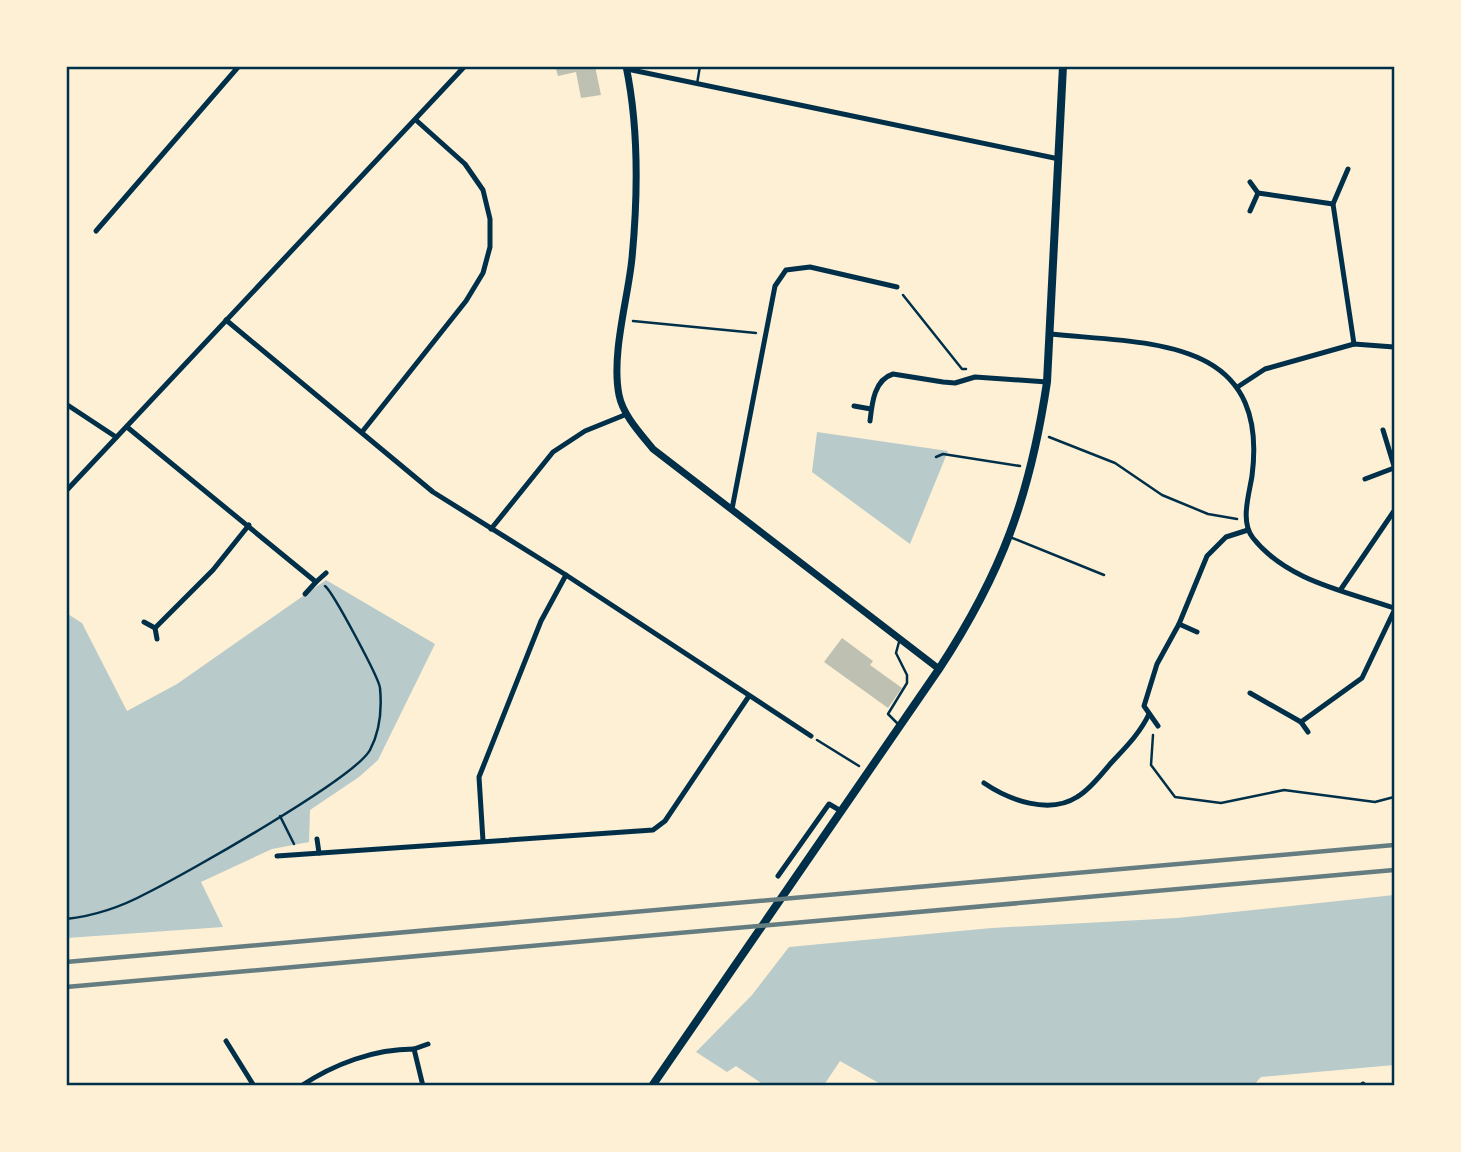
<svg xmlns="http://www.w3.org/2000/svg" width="1461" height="1152" viewBox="0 0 1461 1152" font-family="Raleway,sans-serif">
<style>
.green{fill:#b9caca}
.building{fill:#bec0b2}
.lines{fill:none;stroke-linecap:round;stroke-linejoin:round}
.path{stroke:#003049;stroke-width:2.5}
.service{stroke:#003049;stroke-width:2.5}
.minor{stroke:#003049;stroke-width:5}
.tertiary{stroke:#003049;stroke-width:7}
.secondary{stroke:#003049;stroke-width:8}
.rail{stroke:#657d81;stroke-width:4.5}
.neatline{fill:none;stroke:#003049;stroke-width:2.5}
</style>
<rect width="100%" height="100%" fill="#fdf0d5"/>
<!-- green -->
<g class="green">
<polygon points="817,432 948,451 910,544 812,472"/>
<polygon points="326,580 435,644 378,760 359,777 310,810 309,842 272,849 201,882 223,927 67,938 66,613 82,623 127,711 177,684"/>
<polygon points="1394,895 1394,1065 1261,1077 1253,1086 884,1086 840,1061 824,1085 764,1085 736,1066 727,1072 696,1052 752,995 789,947 992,928 1177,918"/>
</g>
<!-- building -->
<g class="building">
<polygon points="555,66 595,66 601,95 581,98 576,72 558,76"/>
<polygon points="842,638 873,661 870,665 902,688 888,708 824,662"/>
</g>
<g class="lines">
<!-- path -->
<g class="path">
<polyline points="903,295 962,369 966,369"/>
<polyline points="633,321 756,333"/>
<polyline points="1049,437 1115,463 1162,495 1208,514 1237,519"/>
<polyline points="936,457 943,454 1020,466"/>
<polyline points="1153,735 1151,765 1175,797 1221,803 1284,790 1375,802 1394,797"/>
<polyline points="817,740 859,766"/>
<polyline points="280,816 294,844"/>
<path d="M66,919c28,-3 57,-13 81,-26 38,-19 207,-114 223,-143 10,-19 12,-41 10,-62 -1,-10 -47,-96 -55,-102"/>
</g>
<!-- service -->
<g class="service">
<polyline points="697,84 700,66"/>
<polyline points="1010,537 1104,575"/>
<polyline points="898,724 888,714 907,683 907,675 896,653 899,642"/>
</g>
<!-- minor -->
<g class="minor">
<polyline points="627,69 1059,159"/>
<polyline points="1348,169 1333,204 1354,344"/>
<polyline points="1250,182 1258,193 1333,204"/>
<polyline points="1250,211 1258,193"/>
<polyline points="96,231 239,66"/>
<polyline points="226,320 433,492 566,575 811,736"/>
<path d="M1050,334c99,10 220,2 202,142 -3,19 -12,46 1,62 34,43 92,53 141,70"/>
<polyline points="1239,386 1265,369 1354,344 1394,347"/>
<polyline points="66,404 116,437"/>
<polyline points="854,406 871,409"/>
<path d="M870,421c2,-18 4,-41 23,-47l50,8 12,1 20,-6 72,5"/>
<polyline points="127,427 316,582 326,573"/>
<polyline points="1383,430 1394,466"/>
<polyline points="362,432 466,301 483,273 490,247 490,219 483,190 465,164 417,121"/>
<polyline points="1365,479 1394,468"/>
<polyline points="66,491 465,66"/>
<polyline points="732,509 775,286 786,270 810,267 897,287"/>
<polyline points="491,529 553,452 585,431 627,414"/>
<polyline points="1341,589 1394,511"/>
<polyline points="305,594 316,582"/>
<polyline points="144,622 155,628 157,639"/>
<polyline points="1179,624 1197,632"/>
<polyline points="155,628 213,570 249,525"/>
<polyline points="1250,693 1301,722 1362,678 1394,611"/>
<polyline points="1301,722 1308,732"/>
<polyline points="1158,726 1144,706 1157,664 1179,624 1207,556 1226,537 1248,530"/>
<path d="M984,783c25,17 65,32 93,14 14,-8 25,-24 35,-35 14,-15 28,-29 37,-48"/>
<polyline points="317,839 319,853"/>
<polyline points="483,841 479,777 541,621 566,575"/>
<polyline points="277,856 653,830 665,821 749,696"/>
<polyline points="778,876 829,804 841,811"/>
<polyline points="226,1041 254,1086"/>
<polyline points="414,1049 428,1044"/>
<path d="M301,1086c33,-22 73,-37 113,-37l9,37"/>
<polyline points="1363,1086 1363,1084"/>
</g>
<!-- tertiary -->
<path class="tertiary" d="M626,66c13,62 12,129 6,192 -4,41 -21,96 -13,137 4,20 21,38 34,54l286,220"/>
<!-- secondary -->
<path class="secondary" d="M652,1086l287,-417c63,-96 91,-173 108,-287l16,-316"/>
<!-- rail -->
<g class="rail">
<polyline points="66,962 1394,845"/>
<polyline points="66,987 1394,870"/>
</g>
</g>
<!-- border -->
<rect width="1461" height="1152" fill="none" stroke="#fdf0d5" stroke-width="136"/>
<rect x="68" y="68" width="1325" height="1016" class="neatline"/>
</svg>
